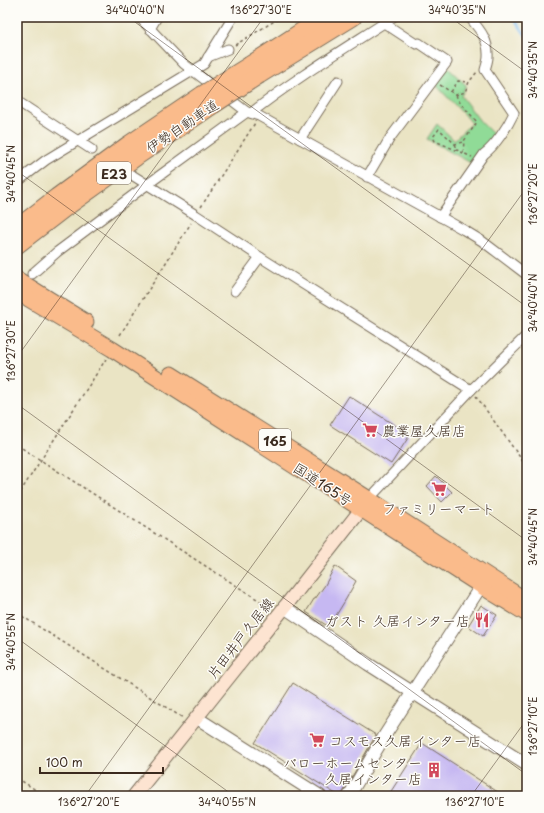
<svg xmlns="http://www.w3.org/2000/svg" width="544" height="813" viewBox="0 0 544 813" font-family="'Playpen Sans','Klee One',sans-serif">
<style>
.green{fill:#90db97;stroke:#66825a}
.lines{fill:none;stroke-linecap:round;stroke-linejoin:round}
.stream{stroke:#7dbdf2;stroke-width:2.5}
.building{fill:#c6b8f2}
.minor-casing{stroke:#786b58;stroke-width:11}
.tertiary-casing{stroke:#786b58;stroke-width:14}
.secondary-casing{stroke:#786b58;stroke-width:15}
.trunk-casing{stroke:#786b58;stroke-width:17}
.motorway-casing{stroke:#786b58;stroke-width:19}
.path{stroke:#786b58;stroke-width:1.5;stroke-dasharray:3 3;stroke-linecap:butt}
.minor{stroke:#fff;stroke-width:9}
.tertiary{stroke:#fff;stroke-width:12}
.secondary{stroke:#fde4d1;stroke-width:13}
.trunk{stroke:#fabb8b;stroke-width:15}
.motorway{stroke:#fabb8b;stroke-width:17}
.motorway-bridge-casing{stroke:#786b58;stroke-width:19;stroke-linecap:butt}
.motorway-bridge{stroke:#fabb8b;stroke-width:17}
.ticks{fill:none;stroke:#3b2a1e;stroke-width:1;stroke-opacity:0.45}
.labels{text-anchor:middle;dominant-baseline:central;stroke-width:3;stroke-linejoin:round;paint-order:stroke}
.shield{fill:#fdfcf7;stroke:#75695f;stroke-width:1}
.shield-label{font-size:13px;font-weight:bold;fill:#3b2a1e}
.street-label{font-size:14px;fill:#3b2a1e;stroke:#fdfcf7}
.poi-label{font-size:14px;fill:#3b2a1e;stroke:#fdfcf7;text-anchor:start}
.neatline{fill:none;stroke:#3b2a1e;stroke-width:1.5}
.ticks-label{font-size:10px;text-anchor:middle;fill:#3b2a1e}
</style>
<rect width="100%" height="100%" fill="#fdfcf7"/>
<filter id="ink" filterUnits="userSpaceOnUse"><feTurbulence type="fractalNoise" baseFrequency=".025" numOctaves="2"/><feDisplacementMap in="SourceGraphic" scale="8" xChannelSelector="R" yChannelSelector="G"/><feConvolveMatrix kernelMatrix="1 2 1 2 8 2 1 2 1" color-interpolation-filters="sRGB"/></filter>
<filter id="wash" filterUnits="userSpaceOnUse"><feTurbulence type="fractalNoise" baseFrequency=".012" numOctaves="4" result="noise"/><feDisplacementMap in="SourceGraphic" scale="16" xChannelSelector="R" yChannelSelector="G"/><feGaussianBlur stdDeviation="0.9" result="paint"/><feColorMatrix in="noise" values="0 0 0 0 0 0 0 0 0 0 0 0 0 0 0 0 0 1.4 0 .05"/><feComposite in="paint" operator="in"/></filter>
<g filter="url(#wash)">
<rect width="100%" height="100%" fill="#eae4c4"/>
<!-- green -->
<polygon class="green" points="448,68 466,85 461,96 480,121 495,136 487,147 482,148 471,163 427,139 437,124 454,140 472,123 435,84"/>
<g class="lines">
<!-- stream -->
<polyline class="stream" points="513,17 527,37"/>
</g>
<g id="blocks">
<!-- building -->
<g class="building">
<polygon points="349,396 410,435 391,464 330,425"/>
<polygon points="436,476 452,492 442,502 427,486"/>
<polygon points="335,566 356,581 346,599 329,627 306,612 314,599 315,599 325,585"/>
<polygon points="481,605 497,615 483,636 468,626"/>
<polygon points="293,683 376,735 341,796 339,796 255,743"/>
<polygon points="422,743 504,796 388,796"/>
</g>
</g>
</g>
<g filter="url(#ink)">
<use href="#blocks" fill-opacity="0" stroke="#786b58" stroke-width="1"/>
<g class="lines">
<!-- minor casing -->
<g class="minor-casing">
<g id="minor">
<polyline points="139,17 184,64 247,112 259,116 464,230 482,241 527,275"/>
<polyline points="384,23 393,17"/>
<polyline points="150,29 157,17"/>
<polyline points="208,57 228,49"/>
<polyline points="17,101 92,150"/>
<path d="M251,113c42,-33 88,-61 133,-90l32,21 3,-1 28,19 -57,76 -23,39"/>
<polyline points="300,139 338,81"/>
<polyline points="132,175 196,215 260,257 471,390"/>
<polyline points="17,182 46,160 204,64 233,17"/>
<path d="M440,217l44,-63c11,-8 24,-28 30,-41l-29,-43c1,-4 3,-9 3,-13 1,-16 -7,-26 -17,-38v-2"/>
<polyline points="32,274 57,252 148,184 247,112"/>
<polyline points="235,291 260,257"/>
<polyline points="369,499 471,390 527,335"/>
</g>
</g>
<!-- tertiary casing -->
<g class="tertiary-casing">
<g id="tertiary">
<polyline points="284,607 368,664 527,765"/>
<polyline points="197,718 320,796"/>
<polyline points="349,796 385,735 481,586"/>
</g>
</g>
<!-- secondary casing -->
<g class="secondary-casing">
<polyline id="secondary" points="134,796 280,613 367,502"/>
</g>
<!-- trunk casing -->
<g class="trunk-casing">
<g id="trunk">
<polyline points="17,279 86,322"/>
<polyline points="17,292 112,349 481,586 527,614"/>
<polyline points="171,374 369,499 527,601"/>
</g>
</g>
<!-- motorway casing -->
<g class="motorway-casing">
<g id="motorway">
<polyline points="250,65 324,17"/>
<polyline points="259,75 353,17"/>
<polyline points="17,228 57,197 128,145 202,95"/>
<polyline points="17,245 65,208 136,157 213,105"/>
</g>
</g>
<!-- path -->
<g class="path">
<polyline points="235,45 281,17"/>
<polyline points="440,85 456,95 465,92 469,82 477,72"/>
<polyline points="451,92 458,81 469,82"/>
<polyline points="456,95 458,100 477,122 464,141 463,153 472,157"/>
<polyline points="455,144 458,151"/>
<polyline points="463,153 435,141 433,137 439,129 455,144 464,142"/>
<polyline points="201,207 255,123"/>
<polyline points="120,335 191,223"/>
<polyline points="524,350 527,355"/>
<polyline points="476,396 527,467"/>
<polyline points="17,445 271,608"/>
<polyline points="17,497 106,359"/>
<polyline points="17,613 183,718"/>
<polyline points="17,778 45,796"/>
</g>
<!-- minor -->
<use href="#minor" class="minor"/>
<!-- tertiary -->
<use href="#tertiary" class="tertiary"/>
<!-- secondary -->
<use href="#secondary" class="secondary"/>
<!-- trunk -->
<use href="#trunk" class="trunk"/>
<!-- motorway -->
<use href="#motorway" class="motorway"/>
<!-- motorway-bridge casing -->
<g class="motorway-bridge-casing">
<g id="motorway-bridge">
<polyline points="202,95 250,65"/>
<polyline points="213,105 259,75"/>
</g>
</g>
<!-- motorway-bridge -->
<use href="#motorway-bridge" class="motorway-bridge"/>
</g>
</g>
<!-- ticks -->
<path class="ticks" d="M128,17l399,290M450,17l77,56M17,171l510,370M17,357l247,-340M17,404l510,371M17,638l217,158M85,796l442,-609M471,796l56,-77"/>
<!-- icons -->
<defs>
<g id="supermarket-bare" transform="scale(1.2)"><path d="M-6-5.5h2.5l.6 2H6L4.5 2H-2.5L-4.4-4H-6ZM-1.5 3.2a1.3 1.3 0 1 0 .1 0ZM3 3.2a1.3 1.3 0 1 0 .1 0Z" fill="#d1495b" stroke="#fdfcf7" stroke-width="2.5" paint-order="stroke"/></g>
<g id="restaurant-bare" transform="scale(1.2)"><path d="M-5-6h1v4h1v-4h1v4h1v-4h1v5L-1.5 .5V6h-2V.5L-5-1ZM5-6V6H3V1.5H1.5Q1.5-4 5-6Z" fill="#d1495b" stroke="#fdfcf7" stroke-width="2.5" paint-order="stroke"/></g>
<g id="building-bare" transform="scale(1.2)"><path d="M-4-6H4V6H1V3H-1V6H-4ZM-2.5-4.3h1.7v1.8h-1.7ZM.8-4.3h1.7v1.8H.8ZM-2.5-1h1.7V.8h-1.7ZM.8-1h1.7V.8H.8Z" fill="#d1495b" stroke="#fdfcf7" stroke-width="2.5" paint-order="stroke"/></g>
</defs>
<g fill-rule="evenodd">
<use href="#supermarket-bare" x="370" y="430"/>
<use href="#supermarket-bare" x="439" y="489"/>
<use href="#restaurant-bare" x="482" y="620"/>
<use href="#supermarket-bare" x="317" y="740"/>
<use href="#building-bare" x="434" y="770"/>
</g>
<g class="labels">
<!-- shield labels -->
<g class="shield">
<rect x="97" y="162" width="34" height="22" rx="3"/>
<rect x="259" y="429" width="32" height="22" rx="3"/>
</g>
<g class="shield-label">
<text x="114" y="173">E23</text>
<text x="275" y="440">165</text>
</g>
<!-- street labels -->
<g class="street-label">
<text transform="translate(182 126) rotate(-34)">伊勢自動車道</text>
<text transform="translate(323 484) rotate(33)">国道165号</text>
<text transform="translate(240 638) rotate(-52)">片田井戸久居線</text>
</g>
<!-- poi labels -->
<g class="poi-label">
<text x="382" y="430">農業屋久居店</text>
<text x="439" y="508" text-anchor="middle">ファミリーマート</text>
<text x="470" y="620" text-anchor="end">ガスト 久居インター店</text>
<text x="329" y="740">コスモス久居インター店</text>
<text x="422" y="762" text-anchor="end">バローホームセンター<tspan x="422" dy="16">久居インター店</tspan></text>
</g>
</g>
<!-- margin -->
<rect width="544" height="813" fill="none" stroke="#fdfcf7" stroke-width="44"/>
<!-- scale -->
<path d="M40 767v6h123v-6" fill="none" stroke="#3b2a1e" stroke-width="2"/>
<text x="46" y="767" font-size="12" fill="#3b2a1e" stroke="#fdfcf7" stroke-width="3" paint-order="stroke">100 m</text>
<rect x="22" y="22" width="500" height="769" class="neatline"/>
<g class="ticks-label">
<text x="135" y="14">34°40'40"N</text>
<text x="261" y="14">136°27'30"E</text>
<text x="457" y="14">34°40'35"N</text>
<text transform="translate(533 70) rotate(-90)" y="4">34°40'35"N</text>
<text transform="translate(11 174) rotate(-90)" y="4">34°40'45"N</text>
<text transform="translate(533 194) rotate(-90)" y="4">136°27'20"E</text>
<text transform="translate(533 303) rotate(-90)" y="4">34°40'40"N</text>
<text transform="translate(11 351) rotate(-90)" y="4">136°27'30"E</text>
<text transform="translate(533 537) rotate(-90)" y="4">34°40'45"N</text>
<text transform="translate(11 642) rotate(-90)" y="4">34°40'55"N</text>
<text transform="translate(533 726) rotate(-90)" y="4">136°27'10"E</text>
<text x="89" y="806">136°27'20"E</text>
<text x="227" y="806">34°40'55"N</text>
<text x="475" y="806">136°27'10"E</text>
</g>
</svg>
